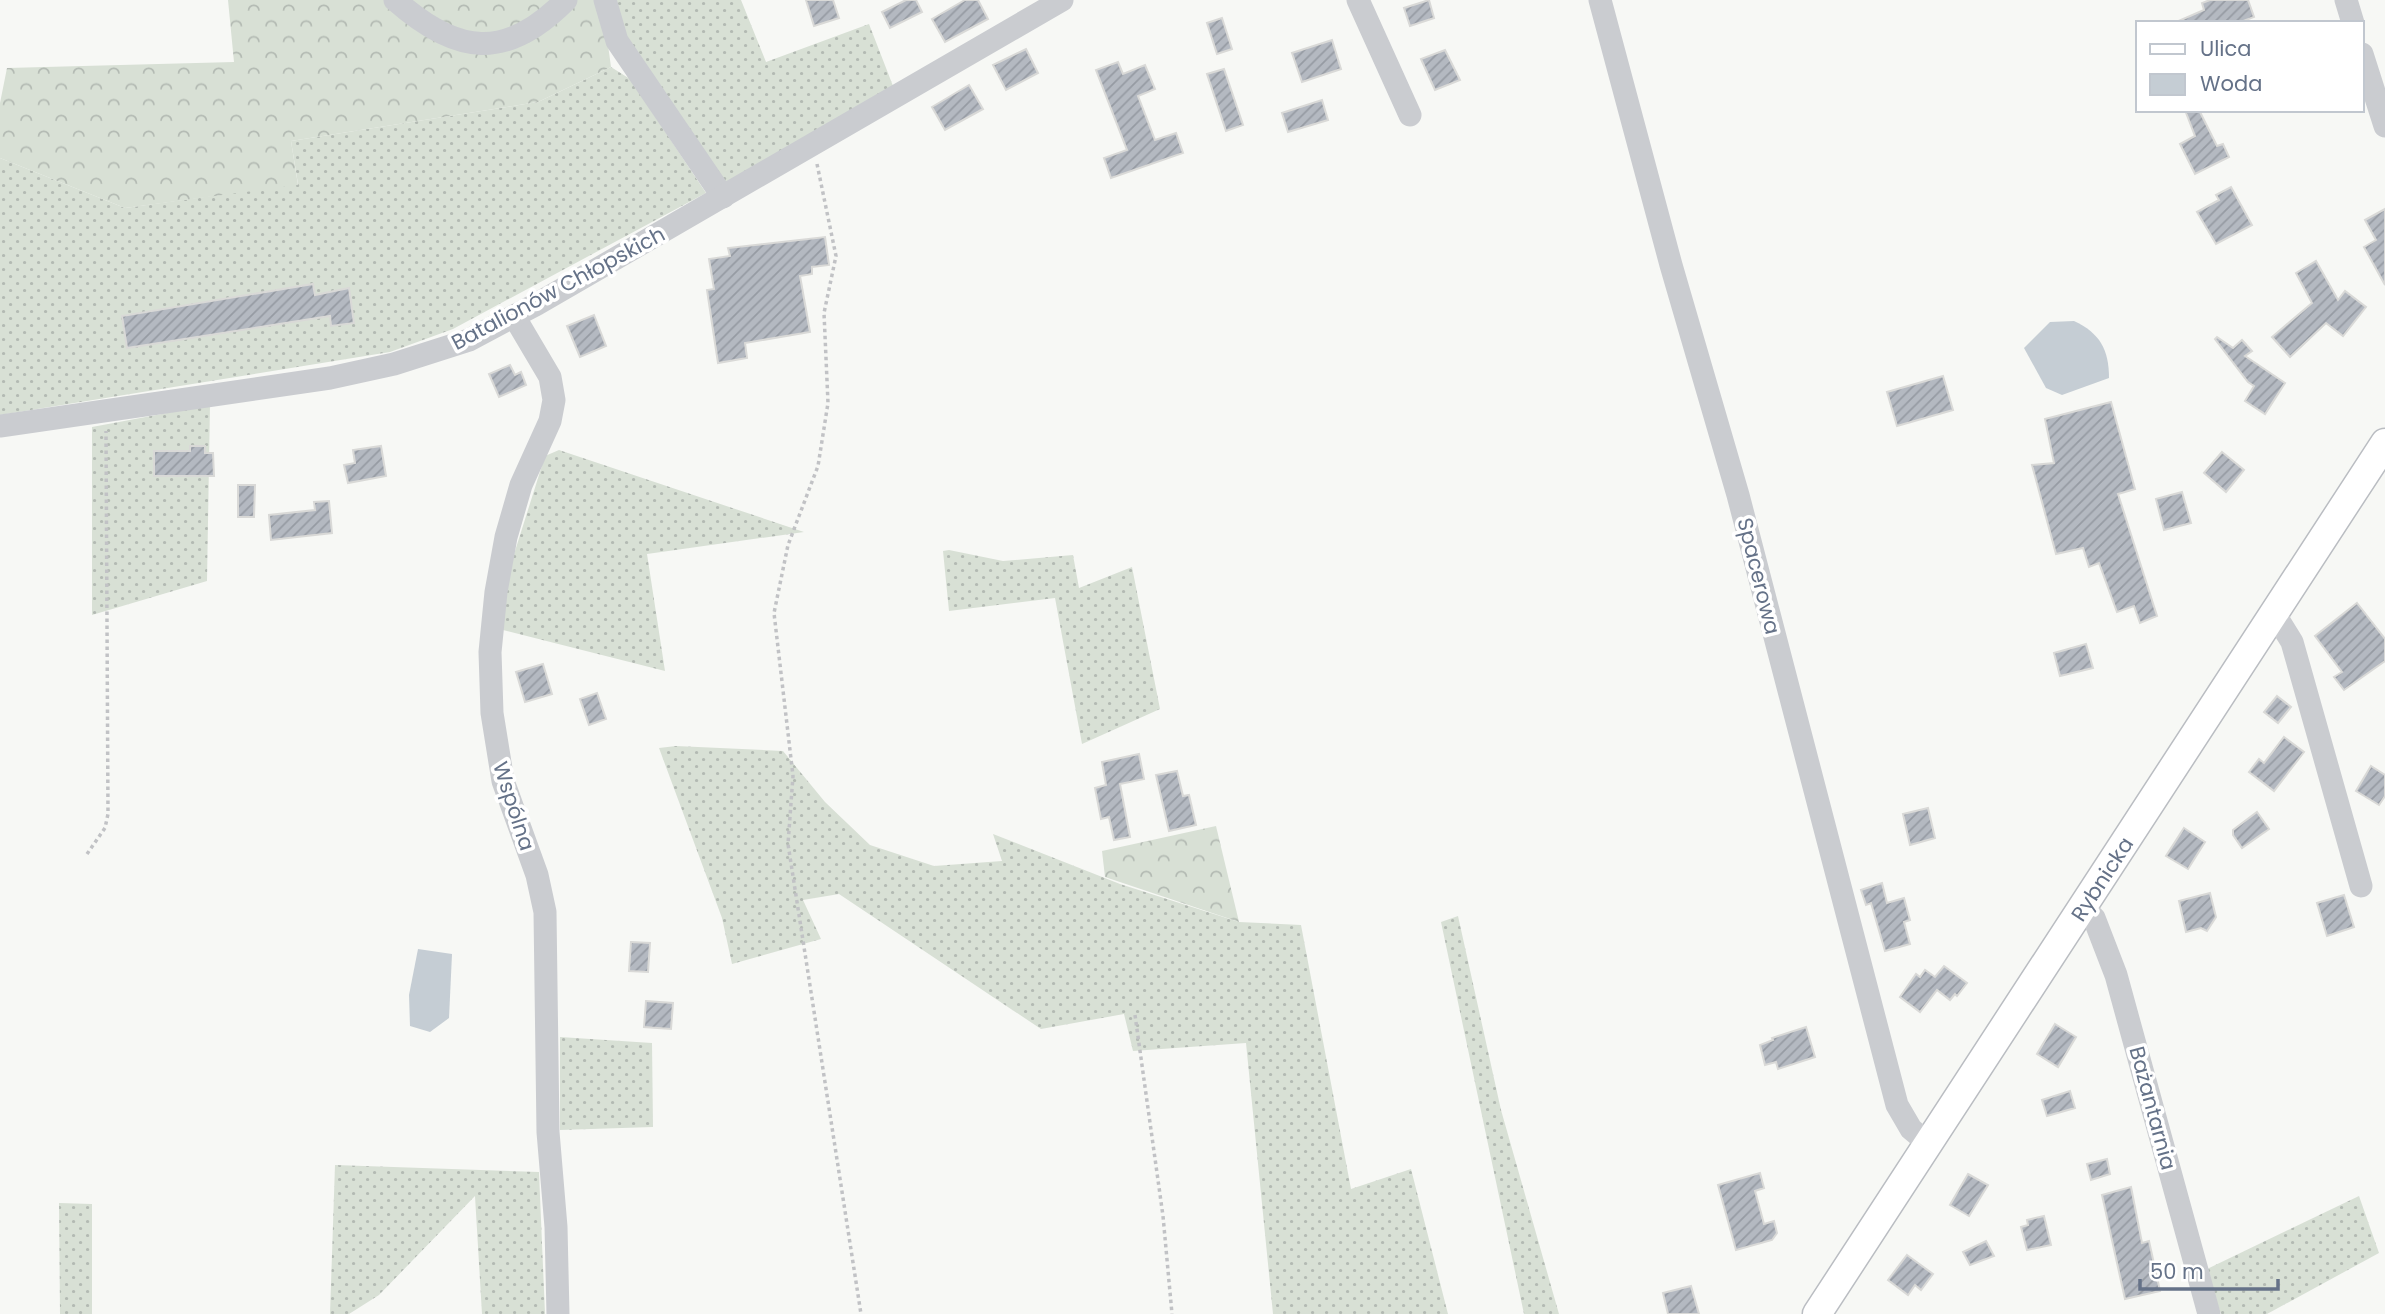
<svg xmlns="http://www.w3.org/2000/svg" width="2385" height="1314" viewBox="0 0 2385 1314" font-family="Poppins,sans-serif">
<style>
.grass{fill:url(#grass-dots)}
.forest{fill:url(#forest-crowns)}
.water{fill:#c5cdd4}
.building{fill:url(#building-hatch);stroke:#d9d9d7;stroke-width:2}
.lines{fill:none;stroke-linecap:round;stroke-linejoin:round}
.major-casing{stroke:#babdc2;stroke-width:31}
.path{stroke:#c1c2c5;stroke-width:3.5;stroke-dasharray:3.5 3.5;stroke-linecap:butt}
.minor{stroke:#caccd0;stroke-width:23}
.major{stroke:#fff;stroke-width:28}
.labels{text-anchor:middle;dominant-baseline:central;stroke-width:7;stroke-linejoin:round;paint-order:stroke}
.street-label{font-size:21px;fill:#657288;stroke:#fff}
</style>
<defs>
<pattern id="grass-dots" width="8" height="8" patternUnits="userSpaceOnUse" patternTransform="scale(1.75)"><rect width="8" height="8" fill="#d8e0d5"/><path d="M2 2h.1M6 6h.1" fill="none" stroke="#b3bab3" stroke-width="1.8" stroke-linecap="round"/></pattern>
<pattern id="forest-crowns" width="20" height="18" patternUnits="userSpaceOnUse" patternTransform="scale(1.75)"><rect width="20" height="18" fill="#d8e0d5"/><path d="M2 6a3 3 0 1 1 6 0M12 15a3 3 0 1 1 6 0" fill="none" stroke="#b3bab3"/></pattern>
<pattern id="building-hatch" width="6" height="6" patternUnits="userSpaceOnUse" patternTransform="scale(1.75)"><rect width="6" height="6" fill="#b4b9c1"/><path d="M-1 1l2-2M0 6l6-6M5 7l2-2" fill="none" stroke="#969ba3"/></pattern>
</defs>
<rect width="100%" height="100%" fill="#f7f8f5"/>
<!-- grass -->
<g class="grass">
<polygon points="613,0 741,0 766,62 869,24 893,86 725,185 622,36"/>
<polygon points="611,67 630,79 706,193 453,329 390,352 0,415 0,158 125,208 298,184 291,141 538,102"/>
<polygon points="210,405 207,581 92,615 92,427"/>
<polygon points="559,450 804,532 647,554 665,671 503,630 509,570 545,456"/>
<polygon points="949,550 1003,561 1073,555 1079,588 1132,567 1160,709 1082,744 1055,598 949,611 943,551"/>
<polygon points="676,746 783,751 825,802 870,845 934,866 1002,861 993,834 1120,884 1239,922 1301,925 1351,1189 1411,1169 1448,1314 1273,1314 1246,1043 1133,1051 1124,1014 1041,1029 839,894 803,900 821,939 732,964 722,918 659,748"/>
<polygon points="1458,916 1501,1110 1559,1314 1524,1314 1441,922"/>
<polygon points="560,1037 652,1043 653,1127 560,1130"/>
<polygon points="335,1165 539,1172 545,1314 482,1314 475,1196 379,1295 349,1314 330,1314"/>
<polygon points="2359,1196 2379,1253 2267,1314 2221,1314 2205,1270"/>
<polygon points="59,1203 92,1204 92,1314 60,1314"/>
</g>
<!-- forest -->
<g class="forest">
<polygon points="228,0 602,0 611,67 538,102 291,141 298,185 125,208 0,158 0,103 7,68 234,62"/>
<polygon points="1216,826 1239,922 1105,877 1102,851"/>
</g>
<!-- water -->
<g class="water">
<path d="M2074,321c26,12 35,29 35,57l-47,17 -16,-7 -22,-40 26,-26z"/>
<polygon points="418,949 452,954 449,1018 430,1032 410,1026 409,995"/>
</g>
<!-- building -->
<g class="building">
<polygon points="806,0 833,0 839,18 814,26"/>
<polygon points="906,0 916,0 922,12 890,28 882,12"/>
<polygon points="965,0 978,0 988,19 945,42 932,19"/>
<polygon points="1429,0 1434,18 1410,26 1404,8"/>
<polygon points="2210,0 2248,0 2254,17 2238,23 2174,23 2204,10 2202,3"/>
<polygon points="1222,18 1232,49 1217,54 1207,23"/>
<polygon points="1332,40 1341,69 1302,82 1292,53"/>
<polygon points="1026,49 1038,73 1006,90 993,65"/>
<polygon points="1445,50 1460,80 1435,90 1421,59"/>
<polygon points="1118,62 1123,74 1145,65 1155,89 1138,96 1155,140 1176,133 1183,153 1111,178 1104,158 1127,150 1096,70"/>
<polygon points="1224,69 1243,125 1226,131 1207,74"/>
<polygon points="969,85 983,109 945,130 932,107"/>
<polygon points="1322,100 1328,120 1288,132 1282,113"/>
<polygon points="2185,110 2199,110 2217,146 2223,144 2229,157 2195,174 2180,144 2195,136"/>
<polygon points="2231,187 2252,225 2216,244 2197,212 2219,200 2216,195"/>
<polygon points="2385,209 2385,285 2364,247 2376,240 2365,220"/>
<polygon points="825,237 829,265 812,267 812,274 800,276 810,332 745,343 747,358 718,363 707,290 714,289 709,259 730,256 728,248"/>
<polygon points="2316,261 2338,300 2345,291 2366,307 2343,336 2326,323 2290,357 2272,337 2312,303 2296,273"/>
<polygon points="313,284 315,295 349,288 354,323 331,326 330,316 127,348 122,316"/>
<polygon points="594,315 606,346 580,357 567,326"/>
<polygon points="2217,337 2233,348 2242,340 2252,351 2245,356 2285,383 2265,414 2245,401 2254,386 2248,382 2215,339"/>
<polygon points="510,365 515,375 521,372 526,385 499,397 489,374"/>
<polygon points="1943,376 1953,410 1897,426 1887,392"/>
<polygon points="2111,402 2135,489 2118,494 2157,616 2140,623 2134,606 2117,612 2099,563 2089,567 2083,548 2056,554 2032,465 2054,463 2045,419"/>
<polygon points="190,446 205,446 205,453 213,453 214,476 154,476 154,451 190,451"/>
<polygon points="381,446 386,476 348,483 344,465 355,463 353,450"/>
<polygon points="2222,452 2244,470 2226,492 2204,473"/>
<polygon points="238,485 255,485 254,517 238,517"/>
<polygon points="2182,492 2191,523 2164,530 2156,499"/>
<polygon points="329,501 332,533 271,540 269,515 315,510 314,502"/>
<polygon points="2357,603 2385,639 2385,661 2344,690 2334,677 2342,672 2315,636"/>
<polygon points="2086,644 2093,668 2060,676 2054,653"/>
<polygon points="543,664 552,694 525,702 516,672"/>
<polygon points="597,693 606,719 589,725 580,699"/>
<polygon points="2277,696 2291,707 2278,723 2264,712"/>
<polygon points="2284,737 2304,752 2274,791 2249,772 2259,759 2264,763"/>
<polygon points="1139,754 1144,779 1120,784 1130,837 1114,840 1109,817 1101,819 1095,788 1106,785 1102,762"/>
<polygon points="2371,766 2385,775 2385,796 2379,805 2356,791"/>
<polygon points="1177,771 1183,796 1189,795 1196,825 1169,831 1156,775"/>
<polygon points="1928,808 1935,838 1910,845 1903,814"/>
<polygon points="2257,812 2269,829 2242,848 2233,835 2233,830"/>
<polygon points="2184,828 2205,842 2188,869 2166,856"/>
<polygon points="1882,883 1887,903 1904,898 1910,920 1904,922 1910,944 1885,951 1871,903 1866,905 1861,890"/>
<polygon points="2210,893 2216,917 2207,931 2201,928 2186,932 2179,901"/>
<polygon points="2344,895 2354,927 2327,936 2317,903"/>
<polygon points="631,942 650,943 648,972 629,971"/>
<polygon points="1944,966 1967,983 1957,996 1955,994 1950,1000 1937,990 1920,1012 1900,997 1916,974 1920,977 1925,970 1935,977"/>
<polygon points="646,1001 673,1003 671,1029 644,1027"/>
<polygon points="2055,1024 2076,1037 2058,1067 2037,1054"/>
<polygon points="1806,1027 1815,1057 1778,1069 1776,1062 1765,1065 1760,1045 1773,1040 1772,1038"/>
<polygon points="2070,1091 2075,1108 2047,1116 2042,1100"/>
<polygon points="2107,1159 2110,1174 2091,1180 2087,1164"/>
<polygon points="1760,1173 1764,1188 1755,1191 1764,1224 1774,1221 1777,1233 1772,1240 1736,1250 1718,1185"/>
<polygon points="1968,1174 1988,1185 1969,1216 1950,1205"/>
<polygon points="2131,1187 2142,1243 2149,1241 2160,1291 2125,1299 2102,1195"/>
<polygon points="2044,1216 2051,1245 2027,1250 2021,1227 2028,1225 2027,1220"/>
<polygon points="1986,1241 1994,1256 1970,1265 1963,1252"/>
<polygon points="1907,1255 1933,1274 1921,1290 1915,1285 1908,1295 1888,1280"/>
<polygon points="1691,1286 1699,1314 1668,1314 1663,1293"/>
</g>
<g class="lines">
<!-- major casing -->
<g class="major-casing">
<polyline id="major" points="1817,1314 2385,443"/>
</g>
<!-- path -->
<g class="path">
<polyline points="817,164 836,256 824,313 828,403 818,466 788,545 774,613 793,776 788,844 861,1314"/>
<polyline points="87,854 105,828 108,814 106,431"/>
<polyline points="1135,1015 1163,1216 1172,1314"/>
</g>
<!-- minor -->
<g class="minor">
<path d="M395,0c62,55 111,61 171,0"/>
<polyline points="605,0 617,41 723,197"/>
<polyline points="1358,0 1410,115"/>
<polyline points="1600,0 1671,265 1738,495 1897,1105 1911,1129 1929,1144"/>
<polyline points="2346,0 2353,23"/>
<polyline points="2362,54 2385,126"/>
<polyline points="514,316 550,377 554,400 550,421 521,485 506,537 496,592 490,652 492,713 503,781 537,875 545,912 548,1132 556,1227 558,1314"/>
<polyline points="0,426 330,378 394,364 469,340 537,304 1062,0"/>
<polyline points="2274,613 2292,642 2361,886"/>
<polyline points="2084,909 2094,918 2116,975 2209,1314"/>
</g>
<!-- major -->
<use href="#major" class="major"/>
</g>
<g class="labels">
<!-- street labels -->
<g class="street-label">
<text transform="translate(558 288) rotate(-28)">Batalionów Chłopskich</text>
<text transform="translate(1759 576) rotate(76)">Spacerowa</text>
<text transform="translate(514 806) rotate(72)">Wspólna</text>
<text transform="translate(2102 879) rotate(-57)">Rybnicka</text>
<text transform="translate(2153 1108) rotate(75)">Bażantarnia</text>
</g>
</g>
<!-- legend -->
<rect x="2136" y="21" width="228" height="91" fill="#ffffff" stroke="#c1c7cf" stroke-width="2"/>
<rect x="2150" y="44" width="35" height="10" fill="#ffffff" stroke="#c1c7cf" stroke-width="2"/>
<text x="2200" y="56" font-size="21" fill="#657288">Ulica</text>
<rect x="2150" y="74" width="35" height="21" fill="#c5cdd4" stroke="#c1c7cf" stroke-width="2"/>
<text x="2200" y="91" font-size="21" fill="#657288">Woda</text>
<!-- scale -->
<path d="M2140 1279v10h138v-10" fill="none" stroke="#657288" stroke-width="3.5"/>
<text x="2150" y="1279" font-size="21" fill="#657288" stroke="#ffffff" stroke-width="5" paint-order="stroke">50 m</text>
</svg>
